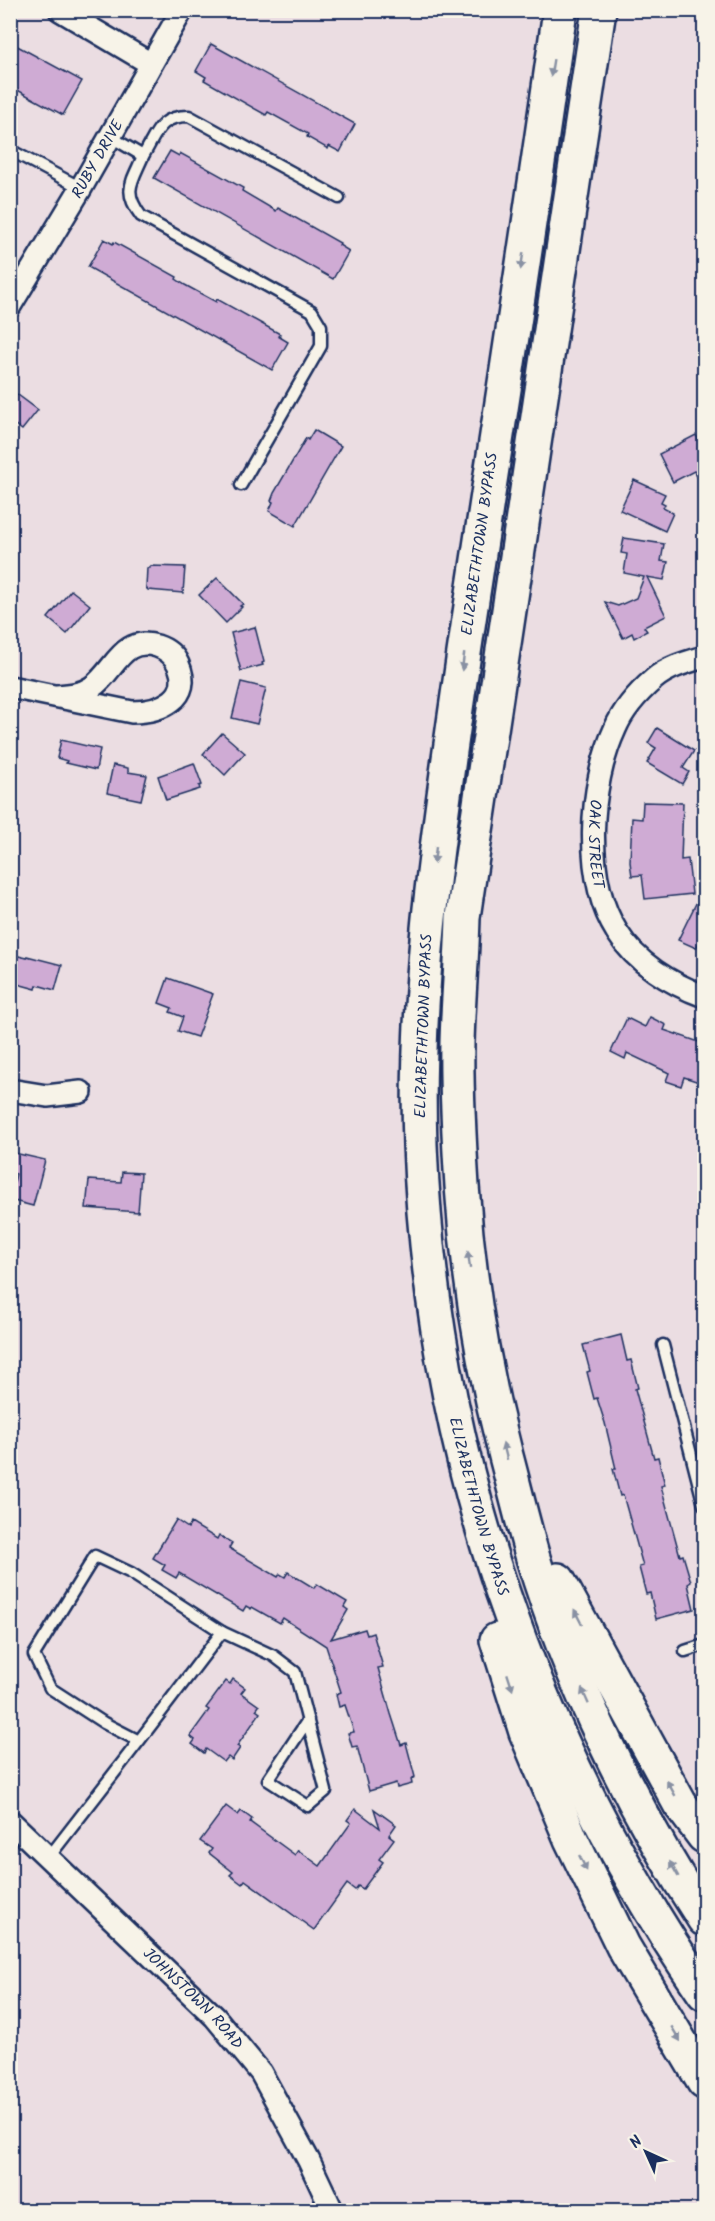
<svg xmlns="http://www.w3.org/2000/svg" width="715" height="2221" viewBox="0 0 715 2221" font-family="Kalam,sans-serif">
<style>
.building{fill:#cfabd4;stroke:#1b2f5e;stroke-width:1.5}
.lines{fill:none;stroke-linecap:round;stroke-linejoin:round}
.lane-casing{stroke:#1b2f5e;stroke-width:15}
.street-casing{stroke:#1b2f5e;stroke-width:26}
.highway-casing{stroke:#1b2f5e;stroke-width:38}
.lane{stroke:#f7f3e8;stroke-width:10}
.street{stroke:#f7f3e8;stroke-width:21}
.highway{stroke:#f7f3e8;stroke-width:33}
.oneway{fill:#8991a3}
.labels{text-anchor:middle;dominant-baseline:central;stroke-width:5;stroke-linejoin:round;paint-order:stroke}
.street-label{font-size:16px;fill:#1b2f5e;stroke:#f7f3e8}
</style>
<rect width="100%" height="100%" fill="#ebdde2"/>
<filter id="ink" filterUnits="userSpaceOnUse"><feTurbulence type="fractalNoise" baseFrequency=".0167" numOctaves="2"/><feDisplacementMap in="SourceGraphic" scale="12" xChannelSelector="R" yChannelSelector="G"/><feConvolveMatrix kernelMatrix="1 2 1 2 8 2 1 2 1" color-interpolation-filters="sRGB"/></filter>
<g filter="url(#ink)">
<!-- building -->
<g class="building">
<polygon points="10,42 82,81 63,115 10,86"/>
<polygon points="211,44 355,124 340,152 329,146 328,149 307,137 308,134 268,112 266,115 204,80 206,77 196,71"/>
<polygon points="170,151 179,156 180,153 243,188 242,191 276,211 278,208 340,243 339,245 349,251 333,279 154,178"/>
<polygon points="104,239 113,244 114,242 177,277 176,279 185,285 216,302 217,299 280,334 278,336 288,342 272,370 88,267"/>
<polygon points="10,389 38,410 22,430 10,421"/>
<polygon points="314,430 341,446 295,526 269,511 273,502 271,501 274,493 306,438 308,440"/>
<polygon points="696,435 705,452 705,491 694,471 673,482 659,454"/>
<polygon points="634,480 665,494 661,502 665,504 663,508 673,513 665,531 620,510"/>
<polygon points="624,538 664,544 661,561 668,562 664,580 647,577 666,616 644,627 647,631 634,638 632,633 623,638 605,602 618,606 636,598 644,577 624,573 627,554 621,553"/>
<polygon points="150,566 185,567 183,593 148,590 146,588 147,568 150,568"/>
<polygon points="217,578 243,604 240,606 242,607 226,623 199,595"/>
<polygon points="71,590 90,605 67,634 48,618"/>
<polygon points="255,627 264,662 262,663 263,665 241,671 231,633"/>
<polygon points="241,682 266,688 257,724 232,718"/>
<polygon points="657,728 694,751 683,768 689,772 682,784 647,763 656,748 648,743"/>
<polygon points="222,733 245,753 225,775 203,754"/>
<polygon points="61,740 100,749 96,770 66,763 67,761 57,758"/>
<polygon points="194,763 202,785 199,786 200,789 166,800 158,776"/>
<polygon points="113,765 128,768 128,772 147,775 141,800 107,793"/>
<polygon points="643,802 683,803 681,860 688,859 692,894 645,899 642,875 632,876 630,862 632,818 642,819"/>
<polygon points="705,885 705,930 696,948 678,940"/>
<polygon points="10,954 27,958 27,956 62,965 55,990 37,985 36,989 10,982"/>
<polygon points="168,978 213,994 197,1037 178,1031 183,1017 170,1012 172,1008 159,1003"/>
<polygon points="650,1017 666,1025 664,1030 705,1044 705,1084 684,1077 681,1086 666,1081 669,1073 627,1053 625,1059 611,1052 627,1018 645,1027"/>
<polygon points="10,1152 45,1160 33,1206 10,1200 16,1174 10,1172"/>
<polygon points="122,1172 141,1173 138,1212 86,1208 89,1180 121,1182"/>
<polygon points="621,1335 627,1361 631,1360 638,1388 635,1389 654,1458 658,1457 665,1485 661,1486 680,1556 683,1555 691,1582 688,1584 694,1609 656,1619 650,1593 646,1594 639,1567 643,1566 623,1495 620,1496 613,1469 616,1469 605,1423 597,1398 594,1399 587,1372 590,1371 583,1345"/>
<polygon points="176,1520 188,1528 191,1523 217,1539 219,1535 232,1543 229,1548 278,1577 280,1574 285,1577 288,1572 314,1588 317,1584 347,1602 344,1607 348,1610 331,1639 365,1629 367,1635 373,1633 383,1667 378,1668 391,1714 401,1745 406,1743 415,1777 411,1779 412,1784 397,1788 396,1783 369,1791 357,1746 352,1747 348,1733 354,1732 345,1705 339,1707 336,1694 341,1692 326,1646 283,1618 280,1623 252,1607 251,1609 246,1606 243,1611 179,1573 176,1578 162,1570 165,1565 153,1558"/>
<polygon points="233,1679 245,1688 241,1693 259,1706 256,1710 260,1713 237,1746 240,1748 232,1760 228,1757 224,1762 206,1749 204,1753 192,1744 195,1740 190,1736 209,1710 206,1708 226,1681 230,1684"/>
<polygon points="226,1806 238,1815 241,1811 252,1819 250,1822 295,1855 298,1850 320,1866 351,1823 347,1820 355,1809 380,1828 374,1809 396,1825 389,1835 394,1839 379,1859 383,1862 363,1889 358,1886 355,1890 347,1884 314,1930 245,1880 242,1884 230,1875 233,1872 209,1853 212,1849 200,1841"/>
</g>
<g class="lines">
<!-- lane casing -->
<g class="lane-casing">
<g id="lane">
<path d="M111,137l32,19c14,-23 16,-40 46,-40l150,82"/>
<polyline points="10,150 81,188"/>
<path d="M143,156c-11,26 -21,35 -2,60l171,95 9,15v20l-80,139"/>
<polyline points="663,1345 704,1505"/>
<polyline points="222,1632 274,1656 295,1672 326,1791 308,1806 268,1780 308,1720"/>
<polyline points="685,1651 704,1645"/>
<polyline points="49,1857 139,1741 104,1723 50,1688 34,1655 95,1556 131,1573 222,1632 139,1741"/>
</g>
</g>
<!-- street casing -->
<g class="street-casing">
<g id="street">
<polyline points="60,10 151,64"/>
<path id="s1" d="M10,306l71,-118 101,-178"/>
<path id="s2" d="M704,657c-17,5 -36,10 -50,22 -15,13 -31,31 -39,50 -26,56 -32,150 2,203 19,31 54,52 87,64"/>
<path d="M10,687l122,25c28,0 62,-14 46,-48 -4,-9 -12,-15 -21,-18 -35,-11 -42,25 -65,41 -10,7 -22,8 -35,9"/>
<polyline points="10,1090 47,1096 81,1092"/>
<path id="s3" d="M10,1821l205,196 46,56 48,88 23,49"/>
</g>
</g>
<!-- highway casing -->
<g class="highway-casing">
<g id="highway">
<path id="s4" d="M560,10c-30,215 -64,429 -96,643 -23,163 -50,326 -44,492 12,306 111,596 284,848"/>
<path d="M599,10l-136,907c-1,42 -5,84 -6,126 -1,47 2,96 5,143 6,91 21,181 44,270 9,34 17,68 27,102 38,125 100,252 171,361"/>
<polyline points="558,1580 680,1804 704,1836"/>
<polyline points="497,1640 526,1732 571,1839 623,1946 704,2082"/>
</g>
</g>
<!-- lane -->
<use href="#lane" class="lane"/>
<!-- street -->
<use href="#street" class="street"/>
<!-- highway -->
<use href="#highway" class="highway"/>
</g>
<!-- one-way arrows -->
<defs><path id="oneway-solid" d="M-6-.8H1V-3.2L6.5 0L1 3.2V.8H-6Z" transform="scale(1.5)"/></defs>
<g class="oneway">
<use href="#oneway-solid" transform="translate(552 68) rotate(99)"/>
<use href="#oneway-solid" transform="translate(522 261) rotate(99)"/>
<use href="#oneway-solid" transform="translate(463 662) rotate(98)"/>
<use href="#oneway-solid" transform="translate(435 855) rotate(97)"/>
<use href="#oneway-solid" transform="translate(469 1260) rotate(-97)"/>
<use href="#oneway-solid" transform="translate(505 1451) rotate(-104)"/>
<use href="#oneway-solid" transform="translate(578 1617) rotate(-117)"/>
<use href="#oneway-solid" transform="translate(510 1682) rotate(72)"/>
<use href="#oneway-solid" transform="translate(585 1696) rotate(-114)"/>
<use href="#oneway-solid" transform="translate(671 1788) rotate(-119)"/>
<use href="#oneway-solid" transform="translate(583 1863) rotate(64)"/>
<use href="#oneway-solid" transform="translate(674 1869) rotate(-120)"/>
<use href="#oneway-solid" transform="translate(676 2034) rotate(59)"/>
</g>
</g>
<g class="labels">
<!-- street labels -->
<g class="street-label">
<text stroke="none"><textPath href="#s1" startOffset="171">RUBY DRIVE</textPath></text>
<text transform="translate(480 544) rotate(-82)">ELIZABETHTOWN BYPASS</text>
<text stroke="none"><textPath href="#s2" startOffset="237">OAK STREET</textPath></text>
<text transform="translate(424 1026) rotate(-88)">ELIZABETHTOWN BYPASS</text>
<text stroke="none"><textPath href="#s4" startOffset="1512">ELIZABETHTOWN BYPASS</textPath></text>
<text stroke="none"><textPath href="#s3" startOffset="255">JOHNSTOWN ROAD</textPath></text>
</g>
</g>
<!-- margin -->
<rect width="715" height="2221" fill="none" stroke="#f7f3e8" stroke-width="36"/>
<rect x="18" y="18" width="679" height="2185" fill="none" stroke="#1b2f5e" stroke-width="2" filter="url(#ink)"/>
<!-- north arrow -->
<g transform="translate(646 2152) rotate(315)" stroke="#f7f3e8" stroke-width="4.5" paint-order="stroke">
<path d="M0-4.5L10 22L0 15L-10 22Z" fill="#1b2f5e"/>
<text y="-9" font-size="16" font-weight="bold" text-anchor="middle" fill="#1b2f5e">N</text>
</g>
</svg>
